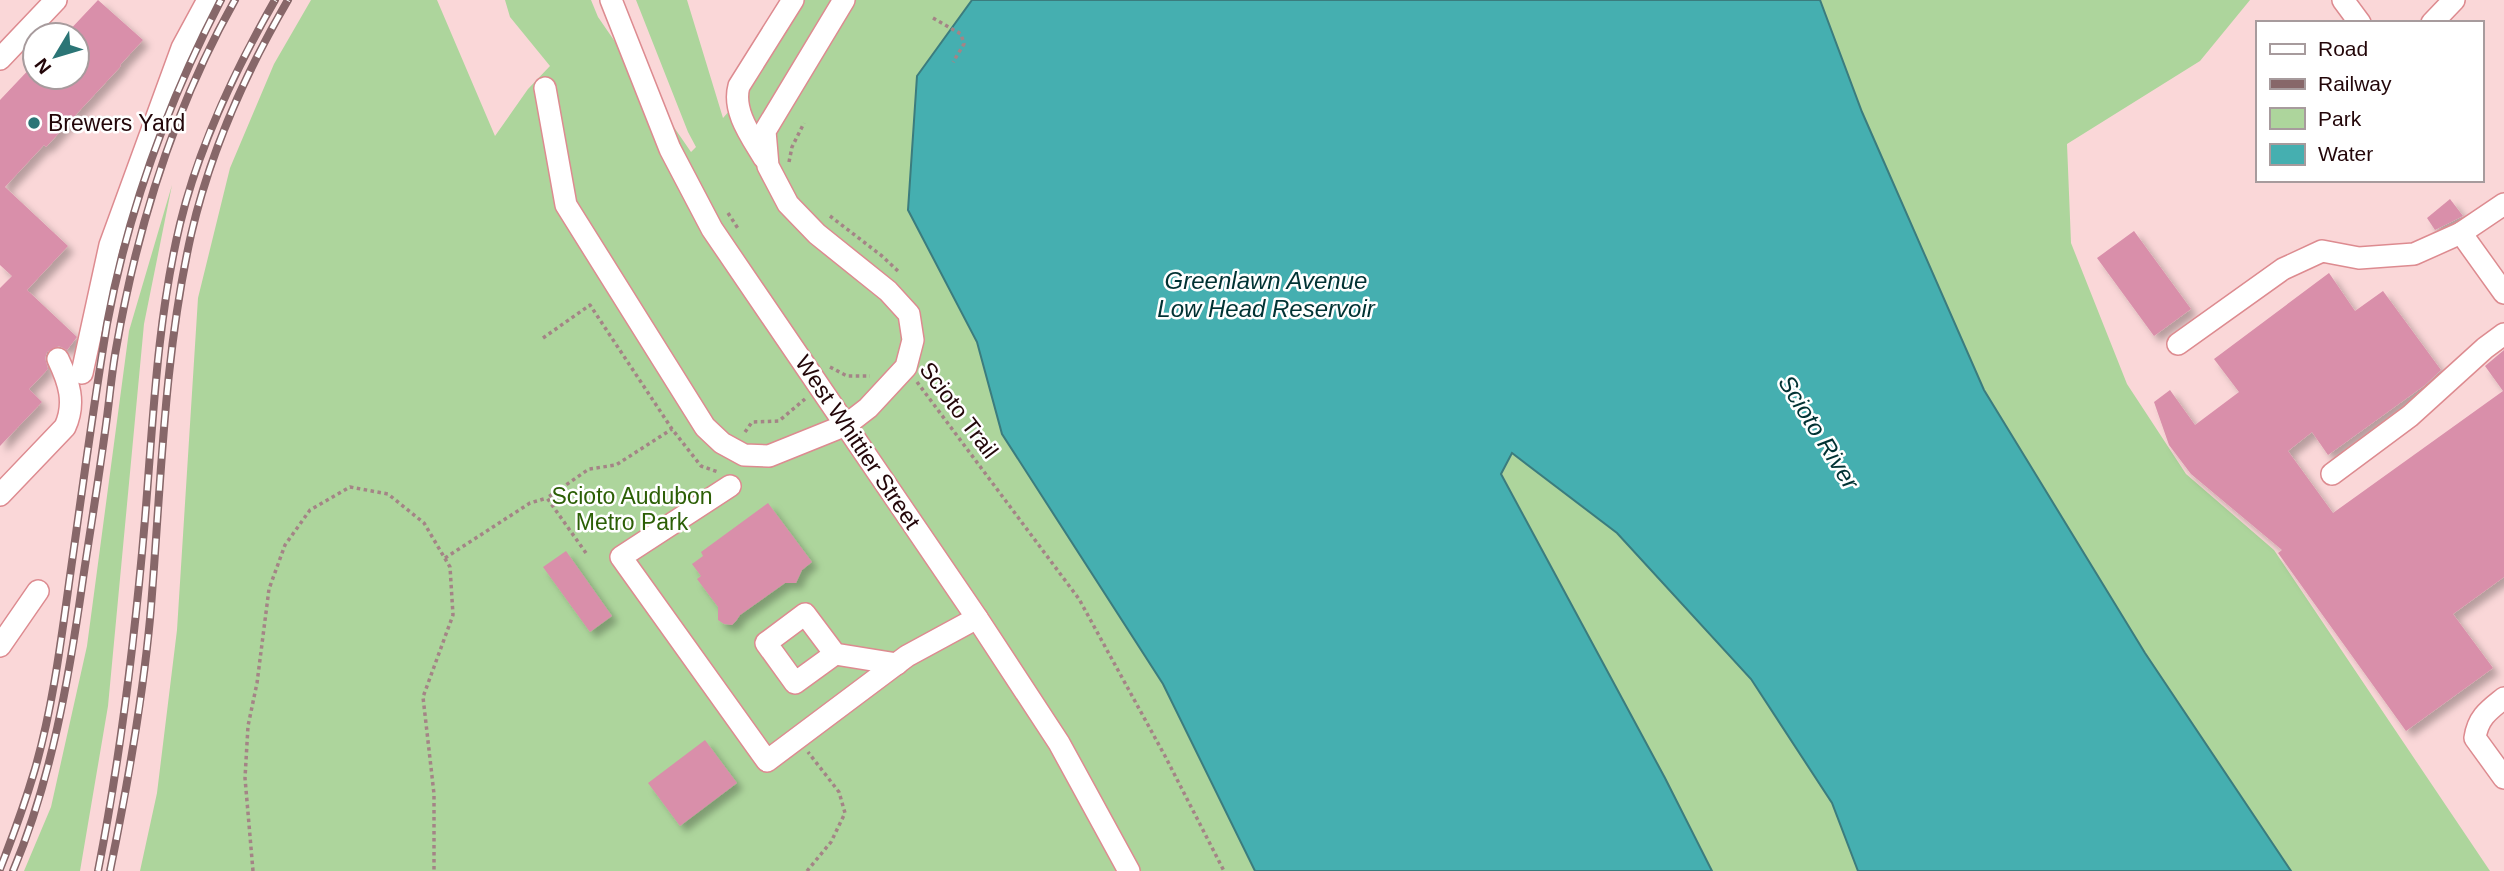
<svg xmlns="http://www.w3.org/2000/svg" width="2504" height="871" viewBox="0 0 2504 871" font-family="Arial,sans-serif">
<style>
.green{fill:#add59c}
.water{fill:#45afb0;stroke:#3b7c7e;stroke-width:2}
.building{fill:#d98faa;filter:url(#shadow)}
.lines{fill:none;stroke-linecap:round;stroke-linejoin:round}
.minor-casing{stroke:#dd8b90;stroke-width:24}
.path{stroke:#a48486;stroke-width:3.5;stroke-dasharray:3.5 3.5;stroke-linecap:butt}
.minor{stroke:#fff;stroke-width:21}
.rail-casing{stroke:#876769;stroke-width:8}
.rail{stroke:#fff;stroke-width:5;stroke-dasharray:16;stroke-linecap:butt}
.poi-dot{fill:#2b7576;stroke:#fff;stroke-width:2.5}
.labels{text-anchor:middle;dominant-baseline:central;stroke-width:5;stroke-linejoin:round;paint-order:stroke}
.poi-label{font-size:23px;fill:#230609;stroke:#fff;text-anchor:start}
.street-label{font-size:23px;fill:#230609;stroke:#fff}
.park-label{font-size:23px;fill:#2c5f06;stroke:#fff}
.water-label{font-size:24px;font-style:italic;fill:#003233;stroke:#fff}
</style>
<defs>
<filter id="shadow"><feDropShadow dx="6" dy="6" stdDeviation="3.5" flood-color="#0004"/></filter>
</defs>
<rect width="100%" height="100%" fill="#fad7d8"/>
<!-- green -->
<g class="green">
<polygon points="311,0 437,0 495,136 528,89 550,66 510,17 505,0 591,0 598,17 691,152 696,147 688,132 636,0 687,0 723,118 745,93 802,0 972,0 917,76 908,210 977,342 1002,434 1163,684 1255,871 140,871 157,793 177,630 198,298 230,168 274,64"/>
<polygon points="1820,0 2250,0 2200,61 2067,144 2071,243 2127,384 2186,474 2274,550 2490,871 2291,871 2145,653 1984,390 1862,112"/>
<polygon points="172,185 144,324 108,706 80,871 24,871 51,807 87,646 129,331"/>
<polygon points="1512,453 1617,533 1751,679 1832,803 1858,871 1712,871 1665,778 1501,473"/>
</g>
<!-- water -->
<polygon class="water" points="972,0 1820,0 1862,112 1984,390 2145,653 2291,871 1858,871 1832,803 1751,679 1617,533 1512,453 1501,474 1665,778 1712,871 1255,871 1163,684 1002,434 977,342 908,210 917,76"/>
<!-- building -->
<g class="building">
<polygon points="98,0 143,40 120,65 121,66 46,147 44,145 5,187 68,246 27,290 77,337 67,350 59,346 47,352 45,358 48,369 29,389 42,402 0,446 0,288 12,276 0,265 0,100 35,63 35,77 77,77 77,35 65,35"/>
<polygon points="2450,199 2463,216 2435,230 2427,218"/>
<polygon points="2134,231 2191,309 2154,336 2097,258"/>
<polygon points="2329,273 2355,311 2383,291 2441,370 2425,385 2328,455 2312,432 2288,451 2333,513 2503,391 2485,366 2504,350 2504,577 2453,614 2493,668 2406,731 2278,553 2282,550 2191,474 2169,445 2154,402 2170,390 2195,425 2239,392 2214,359"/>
<polygon points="768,503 812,562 802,570 796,583 785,583 740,615 736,621 732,625 724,624 718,620 718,607 697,579 701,576 692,564 703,556 701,552"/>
<polygon points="566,551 612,616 590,632 543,567"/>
<polygon points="705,740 737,783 680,826 648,783"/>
</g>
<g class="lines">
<!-- minor casing -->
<g class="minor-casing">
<g id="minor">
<polyline points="611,0 670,149 712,229 977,618 1059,743 1129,871"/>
<polyline points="2343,0 2360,23"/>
<polyline points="2432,23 2454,0"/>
<polyline points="0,59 56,0"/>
<polyline points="545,88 566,205 705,427 722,443 744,455 769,456 846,425 868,408 906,367 913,340 909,314 888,291 817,234 788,204 768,166 765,131 844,0"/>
<path d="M764,158c-13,-22 -32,-47 -25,-72l54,-86"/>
<polyline points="2504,204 2461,233 2504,293"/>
<polyline points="2178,344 2283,269 2322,251 2359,258 2414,254 2461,233"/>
<polyline points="82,373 110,245 182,48 208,0"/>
<polyline points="2332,474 2410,416 2485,348 2504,334"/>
<polyline points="730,486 621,557 767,761 907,656 977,618"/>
<path d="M0,495l65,-68c11,-24 4,-45 -7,-68"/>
<polyline points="0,646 38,591"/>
<polyline points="835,654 795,683 766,643 805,614 835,654 897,664"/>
<path d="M2504,698c-15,12 -26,19 -29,40l29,40"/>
</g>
</g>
<!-- path -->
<g class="path">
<polyline points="933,18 961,34 964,44 953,62"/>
<polyline points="789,162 792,147 804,123"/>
<polyline points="728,213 739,230"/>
<polyline points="830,216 882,256 900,273"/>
<polyline points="543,338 590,305 672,429 701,466 718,472"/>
<polyline points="830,367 847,376 870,376"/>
<polyline points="917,382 1079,599 1165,756 1224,871"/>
<polyline points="745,432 752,422 779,421 805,399"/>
<polyline points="586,553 547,498 589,469 616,465 672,429"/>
<polyline points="445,558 530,503 547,498"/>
<polyline points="253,871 245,778 248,726 257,683 269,589 285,545 310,510 350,487 388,494 424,523 450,567 453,615 423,697 434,794 434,871"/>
<polyline points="807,871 831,842 845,813 839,792 808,752"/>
</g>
<!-- minor -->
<use href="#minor" class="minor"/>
<!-- rail casing -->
<g class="rail-casing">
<g id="rail">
<path d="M0,869c13,-33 25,-66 35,-100 18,-63 26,-128 35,-193 12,-84 23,-168 37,-252 21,-113 61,-222 114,-324"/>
<path d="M13,871c39,-93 56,-193 70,-292 8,-54 17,-108 24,-162 3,-23 5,-46 9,-68 21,-122 58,-241 119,-349"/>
<path d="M98,871c23,-117 37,-234 47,-352 8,-98 12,-199 35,-295 19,-79 55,-154 95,-224"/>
<path d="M110,871c17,-83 32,-167 40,-252 11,-128 13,-259 41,-384 19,-83 55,-163 97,-235"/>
</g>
</g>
<!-- rail -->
<use href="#rail" class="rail"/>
</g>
<!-- markers -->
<circle class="poi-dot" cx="34" cy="123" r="7"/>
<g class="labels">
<!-- poi labels -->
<g class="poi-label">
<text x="48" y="123">Brewers Yard</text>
</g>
<!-- street labels -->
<g class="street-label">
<text transform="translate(959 410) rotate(53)">Scioto Trail</text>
<text transform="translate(858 442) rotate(56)">West Whittier Street</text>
</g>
<!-- park labels -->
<g class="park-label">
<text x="632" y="496">Scioto Audubon<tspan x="632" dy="26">Metro Park</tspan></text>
</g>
<!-- water labels -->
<g class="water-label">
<text x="1266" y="280">Greenlawn Avenue<tspan x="1266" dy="28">Low Head Reservoir</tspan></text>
<text transform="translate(1819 432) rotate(58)">Scioto River</text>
</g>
</g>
<!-- legend -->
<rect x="2256" y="21" width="228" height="161" fill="#ffffff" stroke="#a79b9d" stroke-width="2"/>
<rect x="2270" y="44" width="35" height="10" fill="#ffffff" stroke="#a79b9d" stroke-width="2"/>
<text x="2318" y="56" font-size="21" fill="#230609">Road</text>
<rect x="2270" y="79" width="35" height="10" fill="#876769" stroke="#a79b9d" stroke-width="2"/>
<text x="2318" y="91" font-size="21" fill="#230609">Railway</text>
<rect x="2270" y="108" width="35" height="21" fill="#add59c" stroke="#a79b9d" stroke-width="2"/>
<text x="2318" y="126" font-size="21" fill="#230609">Park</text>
<rect x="2270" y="144" width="35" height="21" fill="#45afb0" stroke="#a79b9d" stroke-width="2"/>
<text x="2318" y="161" font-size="21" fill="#230609">Water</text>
<!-- north arrow -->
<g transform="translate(56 56) rotate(232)"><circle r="33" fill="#ffffff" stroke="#a79b9d" stroke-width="2"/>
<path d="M0-5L12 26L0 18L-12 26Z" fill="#2b7576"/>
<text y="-10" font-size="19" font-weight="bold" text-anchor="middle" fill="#230609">N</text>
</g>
</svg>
